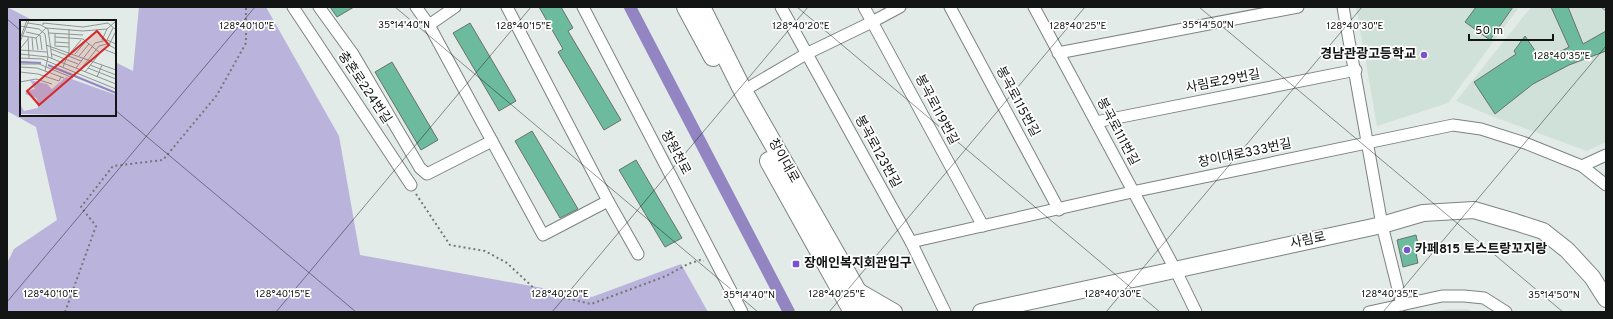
<svg xmlns="http://www.w3.org/2000/svg" width="1613" height="319" viewBox="0 0 1613 319" font-family="Overpass,'Noto Sans KR',sans-serif">
<style>
.built{fill:#d0e1da}
.green{fill:#bab3dc}
.lines{fill:none;stroke-linecap:round;stroke-linejoin:round}
.canal{stroke:#9285c2;stroke-width:12}
.building{fill:#6cbb9e;stroke:#6a726e}
.street-casing{stroke:#7c8480;stroke-width:13}
.secondary-casing{stroke:#7c8480;stroke-width:18}
.primary-casing{stroke:#7c8480;stroke-width:20}
.path{stroke:#737976;stroke-width:2;stroke-dasharray:2 3;stroke-linecap:butt}
.street{stroke:#fff;stroke-width:11}
.secondary{stroke:#fff;stroke-width:16}
.primary{stroke:#fff;stroke-width:18}
.ticks{fill:none;stroke:#121513;stroke-width:1;stroke-opacity:0.45}
.poi-dot{fill:#7853cd;stroke:#fff;stroke-width:1.5}
.labels{text-anchor:middle;dominant-baseline:central;stroke-width:3.5;stroke-linejoin:round;paint-order:stroke}
.poi-label{font-size:13px;font-weight:bold;fill:#121513;stroke:#fff;text-anchor:start}
.street-label{font-size:13px;fill:#121513;stroke:#fff}
.inset-river{fill:none;stroke:#9285c2;stroke-width:2}
.inset-road{fill:none;stroke:#8f9592;stroke-width:1}
.view{fill:#d62828;fill-opacity:0.15;stroke:#d62828;stroke-width:2}
.inset-edge{fill:none;stroke:#121513;stroke-width:2}
.ticks-label{font-size:10px;text-anchor:middle;fill:#121513;stroke:#fff;stroke-width:3.5;stroke-linejoin:round;paint-order:stroke}
</style>
<rect width="100%" height="100%" fill="#e2ebe7"/>
<!-- built -->
<g class="built">
<polygon points="1356,7 1519,7 1448,103 1377,126"/>
<polygon points="1531,7 1606,7 1606,142 1587,151 1491,116 1456,101"/>
<polygon points="1449,309 1467,309 1475,312 1433,312"/>
</g>
<!-- green -->
<polygon class="green" points="7,7 34,21 21,21 21,115 115,115 115,62 133,71 139,7 266,7 339,136 360,255 592,297 681,264 708,312 7,312 7,263 14,249 57,220 36,127 7,111"/>
<g class="lines">
<!-- canal -->
<polyline class="canal" points="630,7 789,312"/>
</g>
<!-- building -->
<g class="building">
<polygon points="330,7 354,7 337,17"/>
<polygon points="539,7 561,7 573,28 568,31 621,120 604,130 558,52 563,49"/>
<polygon points="1476,7 1513,7 1490,40 1465,22"/>
<polygon points="1551,7 1568,7 1583,44 1606,31 1606,51 1569,65 1533,84 1495,114 1474,82 1516,54 1514,51 1525,36 1542,61 1569,47"/>
<polygon points="470,23 516,101 499,111 453,33"/>
<polygon points="392,62 438,140 421,150 375,72"/>
<polygon points="532,131 578,209 560,218 515,141"/>
<polygon points="636,160 682,238 665,247 619,170"/>
<polygon points="1416,235 1418,244 1416,244 1418,253 1416,253 1418,263 1403,267 1397,240"/>
</g>
<g class="lines">
<!-- street casing -->
<g class="street-casing">
<g id="street">
<polyline points="293,7 411,185"/>
<polyline points="319,7 353,54 420,168 427,174 492,141"/>
<polyline points="416,7 429,25 543,235 608,201"/>
<polyline points="507,7 608,201 638,254"/>
<polyline points="583,7 742,312"/>
<polyline points="781,7 911,242 945,312"/>
<polyline points="864,7 983,226"/>
<polyline points="950,7 1059,210"/>
<polyline points="1034,7 1175,269 1196,312"/>
<polyline points="1343,7 1382,225 1402,305"/>
<polyline points="429,25 455,7"/>
<polyline points="1058,53 1298,7"/>
<polyline points="743,91 806,54 872,22 900,7"/>
<polyline points="1096,122 1356,70"/>
<polyline points="1582,166 1606,155"/>
<polyline points="911,242 1132,192 1453,125 1481,129 1525,143 1582,166 1606,185"/>
<polyline points="1369,312 1442,296 1464,296 1484,298 1506,312"/>
</g>
</g>
<!-- secondary casing -->
<g class="secondary-casing">
<g id="secondary">
<polyline points="856,290 894,312"/>
<polyline points="981,312 1382,225 1423,213 1474,210 1515,222 1543,231 1567,250 1592,277 1606,299"/>
</g>
</g>
<!-- primary casing -->
<g class="primary-casing">
<g id="primary">
<polyline points="686,7 713,57"/>
<polyline points="701,7 743,91 869,312"/>
<polyline points="769,161 853,312"/>
</g>
</g>
<!-- path -->
<g class="path">
<polyline points="416,194 450,245 485,251 507,263 537,291 591,304 666,276 688,264 700,260 704,261"/>
<polyline points="65,312 96,226 81,207 113,166 163,160 217,95 246,43 246,7"/>
</g>
<!-- street -->
<use href="#street" class="street"/>
<!-- secondary -->
<use href="#secondary" class="secondary"/>
<!-- primary -->
<use href="#primary" class="primary"/>
</g>
<!-- ticks -->
<path class="ticks" d="M395,7l363,305M797,7l363,305M1199,7l364,305M1601,7l5,4M7,19l14,12M115,110l241,202M7,302l248,-295M276,312l255,-305M552,312l256,-305M829,312l256,-305M1106,312l256,-305M1383,312l223,-266"/>
<!-- markers -->
<g class="poi-dot">
<circle cx="1424" cy="55" r="4"/>
<circle cx="1407" cy="250" r="4"/>
<rect x="792" y="260" width="8" height="8" rx="2"/>
</g>
<g class="labels">
<!-- poi labels -->
<g class="poi-label">
<text x="1416" y="55" text-anchor="end">경남관광고등학교</text>
<text x="1415" y="250">카페815 토스트랑꼬지랑</text>
<text x="804" y="264">장애인복지회관입구</text>
</g>
<!-- street labels -->
<g class="street-label">
<text transform="translate(1223 82) rotate(-11)">사림로29번길</text>
<text transform="translate(364 88) rotate(56)">충혼로224번길</text>
<text transform="translate(1017 102) rotate(62)">봉곡로115번길</text>
<text transform="translate(936 110) rotate(62)">봉곡로119번길</text>
<text transform="translate(1117 132) rotate(62)">봉곡로111번길</text>
<text transform="translate(877 152) rotate(61)">봉곡로123번길</text>
<text transform="translate(675 153) rotate(62)">창원천로</text>
<text transform="translate(1245 154) rotate(-12)">창이대로333번길</text>
<text transform="translate(783 161) rotate(61)">창이대로</text>
<text transform="translate(1308 241) rotate(-12)">사림로</text>
</g>
</g>
<!-- overview -->
<g transform="translate(20 20)">
<rect width="96" height="96" fill="#e2ebe7"/>
<path d="M46,57l50,18v21l-96,-2v-10l4,7 14,-3 -1,-10 -12,-4 2,-3 8,-2 -5,-9 17,4 5,5z" fill="#bab3dc"/>
<path class="inset-river" d="M0,42l21,1M28,45l68,28"/>
<path class="inset-road" d="M8,3l13,2 7,4 4,29M23,5v-2l40,4 25,-4 8,7M0,6l19,3 6,5 3,23 -3,14M6,12l14,3 2,15M29,13l34,2M35,13v13l14,1M3,16l13,2 10,-10 37,3 24,-2 9,-8M8,17l1,21M12,17l1,13M35,17l28,2 16,13M16,18l2,12M0,19l7,-19M82,20l5,-11M87,20l6,-12M0,22l9,-22M35,22l14,1M26,25l70,25M89,25l7,-14M0,29l8,-10M31,29l30,12M0,30l27,2M51,32l10,-12M0,34l28,3 68,27M32,34l26,10M55,34l11,-13M59,36l10,-12M0,38l22,1 74,30M0,44h19l34,14M70,45l26,10M0,47l17,1 27,10M43,47l6,-15v-23M56,48l19,-25 12,-3 9,4M68,48l28,11M60,50l19,-24 8,-2 9,5M0,52l18,2 21,7 2,-4M65,52l18,-23 13,5M77,57l5,-12M0,62l16,-3 16,5"/>
<path class="view" d="M77,11l12,14 -70,60 -12,-14z"/>
<rect width="96" height="96" class="inset-edge"/>
</g>
<g class="ticks-label">
<text x="404" y="28">35°14'40"N</text>
<text x="1208" y="28">35°14'50"N</text>
<text x="247" y="29">128°40'10"E</text>
<text x="524" y="29">128°40'15"E</text>
<text x="801" y="29">128°40'20"E</text>
<text x="1078" y="29">128°40'25"E</text>
<text x="1355" y="29">128°40'30"E</text>
<text x="1562" y="59">128°40'35"E</text>
<text x="51" y="297">128°40'10"E</text>
<text x="283" y="297">128°40'15"E</text>
<text x="560" y="297">128°40'20"E</text>
<text x="837" y="297">128°40'25"E</text>
<text x="1113" y="297">128°40'30"E</text>
<text x="1390" y="297">128°40'35"E</text>
<text x="749" y="298">35°14'40"N</text>
<text x="1554" y="298">35°14'50"N</text>
</g>
<!-- border -->
<rect width="1613" height="319" fill="none" stroke="#121513" stroke-width="16"/>
<!-- scale -->
<path d="M1469 34v6h84v-6" fill="none" stroke="#121513" stroke-width="2"/>
<text x="1475" y="34" font-size="12" fill="#121513" stroke="#ffffff" stroke-width="3" paint-order="stroke">50 m</text>
</svg>
